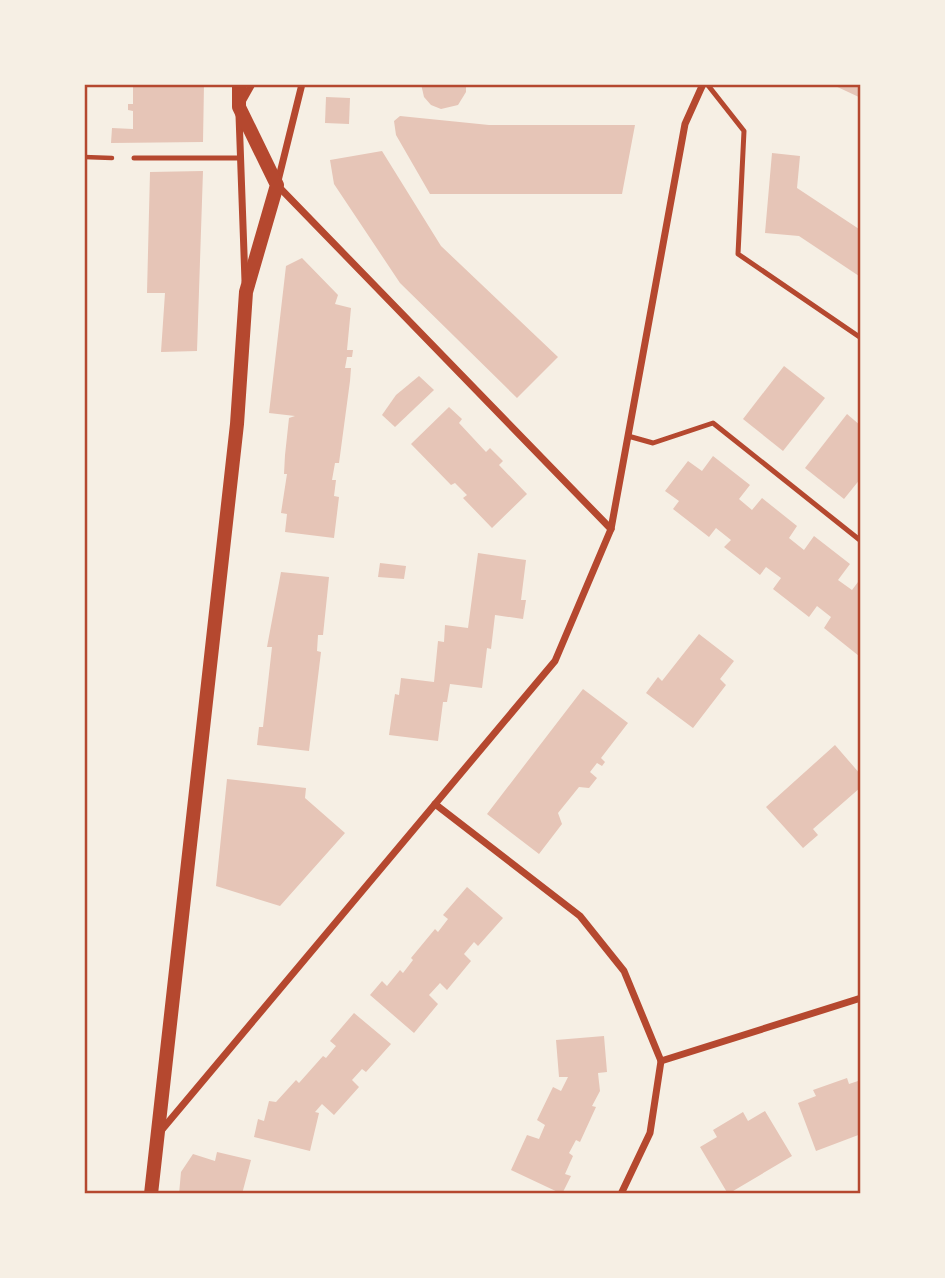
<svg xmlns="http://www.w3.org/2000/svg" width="945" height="1278" viewBox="0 0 945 1278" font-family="Mulish,sans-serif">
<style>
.building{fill:#e6c5b7}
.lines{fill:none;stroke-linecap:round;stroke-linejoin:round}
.path{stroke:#b5482f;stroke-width:4.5}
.service{stroke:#b5482f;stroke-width:5}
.minor{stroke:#b5482f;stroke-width:7}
.secondary{stroke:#b5482f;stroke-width:14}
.neatline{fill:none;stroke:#b5482f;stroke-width:2.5}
</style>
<rect width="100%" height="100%" fill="#f6efe4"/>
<!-- building -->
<g class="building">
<polygon points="133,84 204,84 203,142 111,143 112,128 133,129 133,111 128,110 128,104 133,104"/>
<polygon points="421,84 466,84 466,92 458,105 441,109 431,105 424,97"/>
<polygon points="831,84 861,84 861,98"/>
<polygon points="326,97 350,98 349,124 325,123"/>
<polygon points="400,116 489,125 635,125 622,194 430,194 396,135 394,121"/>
<polygon points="382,151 441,246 558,357 517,398 400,283 334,184 330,160"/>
<polygon points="772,153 800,156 797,188 859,229 861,227 859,276 799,236 765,233"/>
<polygon points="203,171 197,351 161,352 165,293 147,293 150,172"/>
<polygon points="302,258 338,295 335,304 351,308 347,350 353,350 352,357 347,357 345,368 351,368 350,381 339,463 335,463 332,480 336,480 334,496 339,497 334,538 285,532 287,514 281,513 287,474 284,474 285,455 289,418 295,416 269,413 286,266"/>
<polygon points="784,366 825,398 783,451 743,419"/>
<polygon points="419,376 434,390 395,427 382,415 396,395"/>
<polygon points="449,407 462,419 459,423 486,452 490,448 503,461 499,465 527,494 492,528 463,498 467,495 455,483 451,485 411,444"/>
<polygon points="847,414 861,426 861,478 844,499 805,468"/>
<polygon points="713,456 750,485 739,499 752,510 762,498 797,526 789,538 804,550 814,536 850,564 838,580 852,590 861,578 859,656 824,628 831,617 817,606 809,617 773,589 781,578 766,567 760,575 724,547 731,540 716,528 709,537 673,509 679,501 665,491 688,461 702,471"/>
<polygon points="478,553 526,560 521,600 526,600 523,619 495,615 491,649 487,648 482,688 450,684 447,702 443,702 438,741 389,735 395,694 399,695 401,678 434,682 438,641 444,642 445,625 468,628"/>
<polygon points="380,563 406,566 404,579 378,577"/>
<polygon points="281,572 329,577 323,635 318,635 317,651 321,652 309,751 257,745 259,727 263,727 272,647 267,647"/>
<polygon points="699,634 734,661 720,679 726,685 693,728 646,693 658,677 662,681"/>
<polygon points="583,689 628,723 601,758 605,762 602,766 597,763 590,772 597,778 589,788 579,787 558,813 562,824 539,854 487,814"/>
<polygon points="835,745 861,775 861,787 813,829 818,835 803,848 766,807"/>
<polygon points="227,779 306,788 305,798 345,833 280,906 216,886"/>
<polygon points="467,887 503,918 478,946 474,942 464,954 471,961 447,990 440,983 429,995 438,1004 414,1033 370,995 382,981 387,986 400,970 403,973 413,960 411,958 435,929 438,932 448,919 443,915"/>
<polygon points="354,1013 391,1044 366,1072 362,1069 352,1080 359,1087 334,1115 322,1104 315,1112 319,1113 310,1151 254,1137 258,1119 264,1121 269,1101 276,1102 296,1080 299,1083 323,1056 326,1058 336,1046 330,1041"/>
<polygon points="604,1036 607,1072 598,1073 600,1091 592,1106 596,1107 580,1142 576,1140 569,1153 573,1156 565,1174 571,1176 562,1194 511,1170 527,1135 539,1139 545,1125 537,1120 553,1087 561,1091 568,1077 559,1077 556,1040"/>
<polygon points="847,1078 849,1084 861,1080 861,1134 816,1151 798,1103 816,1096 813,1090"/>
<polygon points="765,1111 792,1156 728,1194 700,1147 717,1137 713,1130 743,1112 748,1121"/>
<polygon points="217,1152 251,1160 242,1194 179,1194 181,1172 193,1154 215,1161"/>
</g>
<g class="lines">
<!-- path -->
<polyline class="path" points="84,157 112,158"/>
<!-- service -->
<g class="service">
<polyline points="707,84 744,131 738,254 861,338"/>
<polyline points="134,158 241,158"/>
<polyline points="628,436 653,443 713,423 861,541"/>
</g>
<!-- minor -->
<g class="minor">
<polyline points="302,84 277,185 611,529"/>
<polyline points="243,100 252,84"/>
<polyline points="239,115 245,281"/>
<polyline points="435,804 580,916 624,971 661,1061 650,1133 621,1194"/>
<polyline points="661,1061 861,998"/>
<polyline points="160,1132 555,661 611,529 685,124 703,84"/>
</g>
<!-- secondary -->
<polyline class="secondary" points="151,1194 237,424 246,292 277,185 239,107 239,84"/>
</g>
<!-- border -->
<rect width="945" height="1278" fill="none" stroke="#f6efe4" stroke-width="172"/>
<rect x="86" y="86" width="773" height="1106" class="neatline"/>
</svg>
